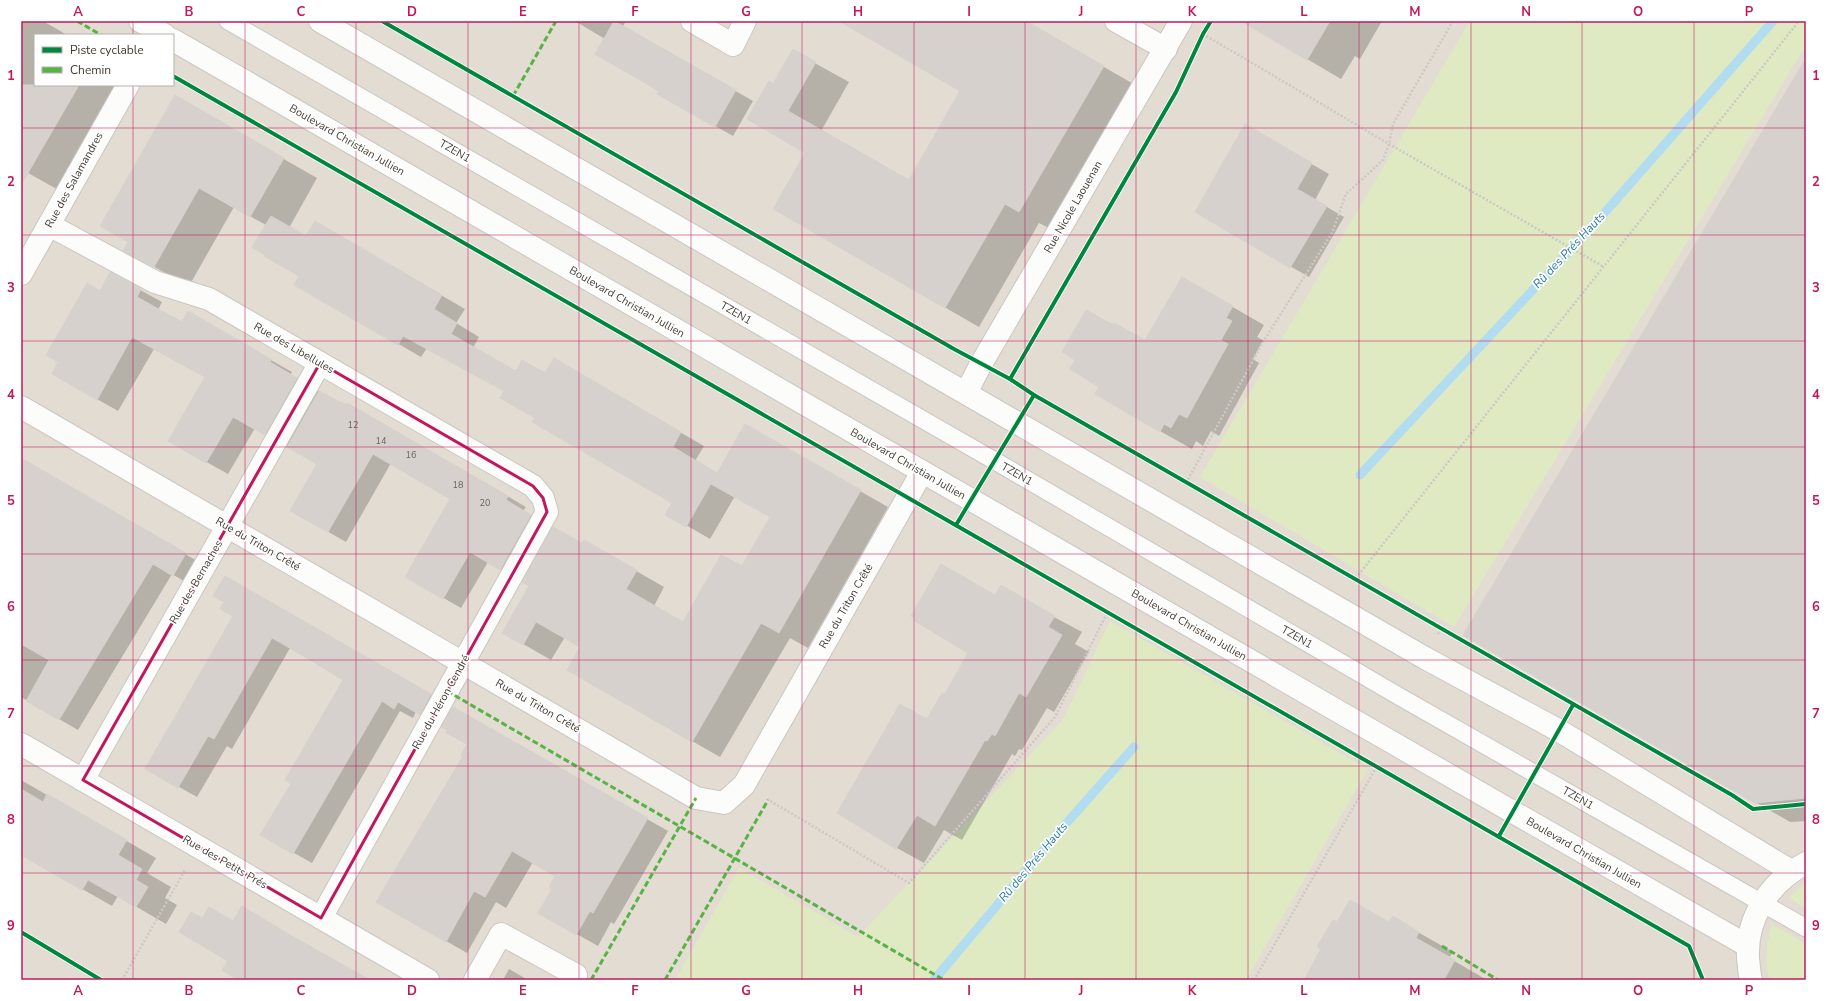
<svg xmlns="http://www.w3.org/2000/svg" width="1827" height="1001" viewBox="0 0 1827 1001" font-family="'Nunito Sans',sans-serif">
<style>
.residential{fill:#e3dcd2;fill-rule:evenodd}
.green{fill:#dfeac2}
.shadow{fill:#0003}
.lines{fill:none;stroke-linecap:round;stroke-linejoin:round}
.stream{stroke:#b2ddf0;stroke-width:9}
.building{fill:#d6d1cc;stroke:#d6d1cb}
.service-casing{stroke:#cac6c1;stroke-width:19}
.minor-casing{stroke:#cac6c1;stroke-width:24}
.path{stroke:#ccc9c5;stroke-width:2.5;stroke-dasharray:2 2;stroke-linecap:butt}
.service{stroke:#fcfcfb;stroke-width:17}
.minor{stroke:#fcfcfb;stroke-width:22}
.quiet{stroke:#57b346;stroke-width:3;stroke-dasharray:6 3;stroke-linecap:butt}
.cycleway-casing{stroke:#fff;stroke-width:6}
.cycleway{stroke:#00873e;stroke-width:4}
.marked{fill:none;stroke:#c2185b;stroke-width:3;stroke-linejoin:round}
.grid{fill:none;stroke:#c2185b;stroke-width:1;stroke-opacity:0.55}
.labels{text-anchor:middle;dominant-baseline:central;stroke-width:3.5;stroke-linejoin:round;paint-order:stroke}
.number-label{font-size:9px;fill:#69625a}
.street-label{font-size:11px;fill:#433b32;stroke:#fff}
.water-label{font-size:12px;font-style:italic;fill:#237aa5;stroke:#fff}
.neatline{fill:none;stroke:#c2185b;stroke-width:1.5}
.grid-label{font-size:13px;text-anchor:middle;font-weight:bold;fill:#c2185b}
</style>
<rect width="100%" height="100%" fill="#eeeae5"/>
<!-- residential -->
<path class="residential" d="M21,21h1785v959h-1785zM35,35h138v50h-138z"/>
<!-- green -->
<g class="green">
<polygon points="1470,21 1806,21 1806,45 1454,627 1200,477"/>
<polygon points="1110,621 1368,769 1246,980 675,980 739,868 858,937 1063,720"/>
<polygon points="1806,882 1806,908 1789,898"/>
<path d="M1772,924l34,20v36h-36c-7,-18 -3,-37 2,-56z"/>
</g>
<!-- shadow -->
<g class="shadow">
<polygon points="21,21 43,21 67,35 35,35 35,85 124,85 62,192 21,169"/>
<polygon points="575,21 626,21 623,26 753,101 733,136 659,94 661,91 605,39"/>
<polygon points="841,21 1024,21 1137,86 1053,230 1039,223 979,327 774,209 807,152 774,85 793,51 849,82 821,131 909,182 962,91"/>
<polygon points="1270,21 1382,21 1360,59 1355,56 1341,79 1307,59"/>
<polygon points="1806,60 1806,821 1790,822 1465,634"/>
<polygon points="175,97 317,178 289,228 306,238 315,222 465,309 456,323 479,337 473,348 516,372 546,375 555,360 704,446 695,461 718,474 746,426 888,507 808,648 790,638 720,757 568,670 582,647 565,637 551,660 504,633 584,541 664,587 654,606 683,623 742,568 771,517 735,496 710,539 667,514 673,502 536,418 505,391 427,348 421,357 295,284 300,276 266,225 234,207 189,286 124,250 129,242"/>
<polygon points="1245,126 1329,174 1315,200 1344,217 1309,277 1196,212"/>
<polygon points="111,274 162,302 158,310 182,324 188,313 292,372 290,375 346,407 348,404 526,507 523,511 548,526 519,579 488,562 461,608 407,577 451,498 391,463 346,542 292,511 318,464 287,446 255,428 228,474 169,441 206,377 154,349 118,411 53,374"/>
<polygon points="1182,278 1264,325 1257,337 1263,340 1253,359 1259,363 1219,436 1211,431 1203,446 1196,441 1192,449 1160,431 1145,342"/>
<polygon points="21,459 204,565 192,586 172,574 78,730 21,697"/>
<polygon points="225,577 449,705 438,724 416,712 413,718 400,711 312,863 262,835 292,783 344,680 290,648 232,749 227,746 197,797 147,769 234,616 225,602"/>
<polygon points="995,596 1054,617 1082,632 1075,644 1089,652 1054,712 1047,708 1022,750 1019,749 1015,756 1012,754 962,840 944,830 924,863 897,848 927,721 945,696 970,653"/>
<polygon points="453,708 668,831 614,924 611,922 598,946 539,913 553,889 557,876 533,862 506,908 496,902 467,953 378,902 464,755 468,744"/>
<polygon points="21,780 156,858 147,873 171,887 165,898 177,905 166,924 118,896 112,906 21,854"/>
<polygon points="1393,918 1453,952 1449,958 1487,980 1305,980 1337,923 1390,923"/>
<polygon points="509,969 528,980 503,980"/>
</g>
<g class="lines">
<!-- stream -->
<g class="stream">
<polyline points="1360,475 1600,218 1773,21"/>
<polyline points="934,980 1063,827 1134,747"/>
</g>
</g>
<!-- building -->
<g class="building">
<polygon points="614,21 736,90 715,127 657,94 659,91 595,54"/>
<polygon points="839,21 1026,21 1104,66 1019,212 1005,204 945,308 773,209 805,153 747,119 769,81 773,84 793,49 816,62 788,111 909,180 960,91"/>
<polygon points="1241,21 1330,21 1307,60"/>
<polygon points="1806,58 1806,798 1755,803 1463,635"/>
<polygon points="21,85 79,85 21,185"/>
<polygon points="175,95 284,158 250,217 199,188 154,267 123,251 128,242 100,226"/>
<polygon points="1245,124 1312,163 1297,189 1327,206 1290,268 1195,212"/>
<polygon points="271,216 306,236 315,221 442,295 434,309 457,323 451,334 516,371 522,360 545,373 554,358 681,432 673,447 717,473 686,527 665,515 672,503 532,422 535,418 500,398 504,391 403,336 398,345 294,285 299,276 264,256 265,255 252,247"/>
<polygon points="110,272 141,289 137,297 182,322 188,311 271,359 270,362 297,378 265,435 233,417 206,463 168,441 205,377 132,337 97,400 52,374 58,362 46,355 73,308 87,283 100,291"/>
<polygon points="1182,277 1233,306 1226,318 1232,321 1221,340 1228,344 1187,418 1179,414 1171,428 1164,424 1160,432 1095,394 1099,387 1070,369 1075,360 1062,352 1086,310 1113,325 1114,323 1145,340"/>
<polygon points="319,391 346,405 347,403 508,496 506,500 531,515 500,570 470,552 443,599 405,577 450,499 373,454 328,532 290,511 317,464 287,447"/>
<polygon points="745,424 861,490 779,633 761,623 692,742 567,670 580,647 536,622 523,645 502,633 529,586 522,582 553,527 582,543 584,540 637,570 626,589 683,622 721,555 742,566 770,517 711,484"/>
<polygon points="21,458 186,553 173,576 153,564 59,720 26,701 49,660 21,644"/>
<polygon points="941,564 995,595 1001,585 1055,616 1048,627 1062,635 1026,697 1019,693 995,736 992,734 987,741 985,740 935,826 917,815 896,849 837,813 900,704 927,719 942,693 945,694 968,653 913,620 915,618 911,616"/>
<polygon points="225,576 431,694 420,715 398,702 394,709 382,701 293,854 260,835 291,784 285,780 343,680 311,660 272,638 214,739 208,736 178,788 145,769 233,616 220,609 224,602 213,596"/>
<polygon points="453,707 648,818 593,913 590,911 576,935 538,913 552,889 549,887 555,876 512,851 485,897 474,891 446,942 376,902 463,756 461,755 467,744 446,733 447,730 441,727"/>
<polygon points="21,789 43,802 47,794 127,840 118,855 142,869 136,880 148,887 136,907 88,880 82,890 21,855"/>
<polygon points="1350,900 1389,922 1393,916 1419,932 1416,938 1455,960 1444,980 1304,980 1321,949 1317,947 1333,920 1337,922"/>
<polygon points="242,906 290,935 370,980 238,980 222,970 228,961 179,932 191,912 202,918 209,907 233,921"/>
</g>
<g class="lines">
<!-- service casing -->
<g class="service-casing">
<polyline id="service" points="228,21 995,461 1402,698 1806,928"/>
</g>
<!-- minor casing -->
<g class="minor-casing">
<g id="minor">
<polyline points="140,21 165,35"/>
<polyline points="320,21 1425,658 1558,730 1791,871"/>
<polyline points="692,21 733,45 745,21"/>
<polyline points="1116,21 1166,49"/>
<polyline points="173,40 1513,812 1748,946"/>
<polyline points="49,225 155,282 209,299 533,486 543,498 547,512 321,918"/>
<polyline points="21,274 128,85"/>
<polyline points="966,393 981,364 1181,21"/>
<polyline points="21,407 696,798 724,803 744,785 922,472"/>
<polyline points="21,744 428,980"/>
<polyline points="83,780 320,363"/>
<polyline points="475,980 501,934 576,975"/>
<path d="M1751,980c-2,-7 -2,-14 -3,-22 -2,-41 22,-76 58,-95"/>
</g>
</g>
<!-- path -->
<g class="path">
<polyline points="1203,34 1389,144 1604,267"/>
<polyline points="1186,483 1263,342 1332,233 1346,194 1383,160 1389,144 1393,124 1453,21"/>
<polyline points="1356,578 1799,21"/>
<polyline points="1438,634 1441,629"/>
<polyline points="767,799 909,883 1055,717 1107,613"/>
<polyline points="122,980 185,870"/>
<polyline points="1254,980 1376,768"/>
</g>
<!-- service -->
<use href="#service" class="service"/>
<!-- minor -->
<use href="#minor" class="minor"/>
<!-- quiet -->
<g class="quiet">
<polyline points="77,21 101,35"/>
<polyline points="513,96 556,21"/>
<polyline points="447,691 944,980"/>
<polyline points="1442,946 1498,980"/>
<polyline points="591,980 696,798"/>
<polyline points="665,980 768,800"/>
</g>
<!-- cycleway casing -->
<g class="cycleway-casing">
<g id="cycleway">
<polyline points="382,21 954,349 1010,379 1034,395 1732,795 1753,809 1806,804"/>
<polyline points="173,76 1689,946 1703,980"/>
<polyline points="1010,379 1176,92 1203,34 1211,21"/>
<polyline points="956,525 1034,395"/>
<polyline points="1499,836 1573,705"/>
<polyline points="21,932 101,980"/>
</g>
</g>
<!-- cycleway -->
<use href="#cycleway" class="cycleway"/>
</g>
<!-- marked area -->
<path class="marked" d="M320,363l213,123 10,12 4,14 -226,406 -238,-138z"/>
<!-- grid -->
<path class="grid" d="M133,21v14M245,21v959M356,21v959M468,21v959M579,21v959M691,21v959M802,21v959M914,21v959M1025,21v959M1136,21v959M1248,21v959M1359,21v959M1471,21v959M1582,21v959M1694,21v959M133,85v895M21,128h1785M21,235h1785M21,341h1785M21,447h1785M21,554h1785M21,660h1785M21,766h1785M21,873h1785"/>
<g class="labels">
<!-- number labels -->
<g class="number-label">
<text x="353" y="425">12</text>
<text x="381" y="441">14</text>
<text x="411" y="455">16</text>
<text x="458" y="485">18</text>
<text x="485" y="503">20</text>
</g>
<!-- street labels -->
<g class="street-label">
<text transform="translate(347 140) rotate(30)">Boulevard Christian Jullien</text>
<text transform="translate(455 151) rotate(30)">TZEN1</text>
<text transform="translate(74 180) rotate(-61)">Rue des Salamandres</text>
<text transform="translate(1073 207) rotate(-60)">Rue Nicole Laouenan</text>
<text transform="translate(627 302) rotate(30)">Boulevard Christian Jullien</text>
<text transform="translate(736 313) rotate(30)">TZEN1</text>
<text transform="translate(294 348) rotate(30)">Rue des Libellules</text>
<text transform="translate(908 464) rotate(30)">Boulevard Christian Jullien</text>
<text transform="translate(1017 474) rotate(30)">TZEN1</text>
<text transform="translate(258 544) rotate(30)">Rue du Triton Crêté</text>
<text transform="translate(196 582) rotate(-60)">Rue des Bernaches</text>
<text transform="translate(846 606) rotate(-60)">Rue du Triton Crêté</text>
<text transform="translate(1189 625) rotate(30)">Boulevard Christian Jullien</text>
<text transform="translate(1297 637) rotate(30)">TZEN1</text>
<text transform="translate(441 702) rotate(-61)">Rue du Héron Cendré</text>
<text transform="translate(538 706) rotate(30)">Rue du Triton Crêté</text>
<text transform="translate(1578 798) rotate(30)">TZEN1</text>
<text transform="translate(1584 853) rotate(30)">Boulevard Christian Jullien</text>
<text transform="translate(225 862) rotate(30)">Rue des Petits Prés</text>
</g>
<!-- water labels -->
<g class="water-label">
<text transform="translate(1569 250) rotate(-47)">Rû des Prés Hauts</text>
<text transform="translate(1033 862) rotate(-50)">Rû des Prés Hauts</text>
</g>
</g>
<!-- border -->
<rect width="1827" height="1001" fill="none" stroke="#ffffff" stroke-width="44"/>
<!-- legend -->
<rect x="34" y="34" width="140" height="52" fill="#ffffff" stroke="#b4b1ad"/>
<rect x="42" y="47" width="20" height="6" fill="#00873e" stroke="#b4b1ad"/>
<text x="70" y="54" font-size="12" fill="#433b32">Piste cyclable</text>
<rect x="42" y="67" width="20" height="6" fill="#57b346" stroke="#b4b1ad"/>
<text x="70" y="74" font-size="12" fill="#433b32">Chemin</text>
<rect x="22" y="22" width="1783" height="957" class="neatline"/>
<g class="grid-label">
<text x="78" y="16">A</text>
<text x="189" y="16">B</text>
<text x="301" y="16">C</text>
<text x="412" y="16">D</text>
<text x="523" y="16">E</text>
<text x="635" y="16">F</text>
<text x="746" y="16">G</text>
<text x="858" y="16">H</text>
<text x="969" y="16">I</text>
<text x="1081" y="16">J</text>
<text x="1192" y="16">K</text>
<text x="1304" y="16">L</text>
<text x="1415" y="16">M</text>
<text x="1526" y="16">N</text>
<text x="1638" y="16">O</text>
<text x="1749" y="16">P</text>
<text x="11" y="80">1</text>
<text x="1816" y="80">1</text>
<text x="11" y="186">2</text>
<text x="1816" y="186">2</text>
<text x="11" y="292">3</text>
<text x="1816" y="292">3</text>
<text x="11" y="399">4</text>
<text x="1816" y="399">4</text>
<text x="11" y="505">5</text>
<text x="1816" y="505">5</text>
<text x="11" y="611">6</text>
<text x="1816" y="611">6</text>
<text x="11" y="718">7</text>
<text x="1816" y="718">7</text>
<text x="11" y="824">8</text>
<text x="1816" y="824">8</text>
<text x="11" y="930">9</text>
<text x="1816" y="930">9</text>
<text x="78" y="995">A</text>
<text x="189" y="995">B</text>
<text x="301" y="995">C</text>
<text x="412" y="995">D</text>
<text x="523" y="995">E</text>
<text x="635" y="995">F</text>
<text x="746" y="995">G</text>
<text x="858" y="995">H</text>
<text x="969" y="995">I</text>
<text x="1081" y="995">J</text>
<text x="1192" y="995">K</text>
<text x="1304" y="995">L</text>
<text x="1415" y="995">M</text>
<text x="1526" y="995">N</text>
<text x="1638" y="995">O</text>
<text x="1749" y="995">P</text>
</g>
</svg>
